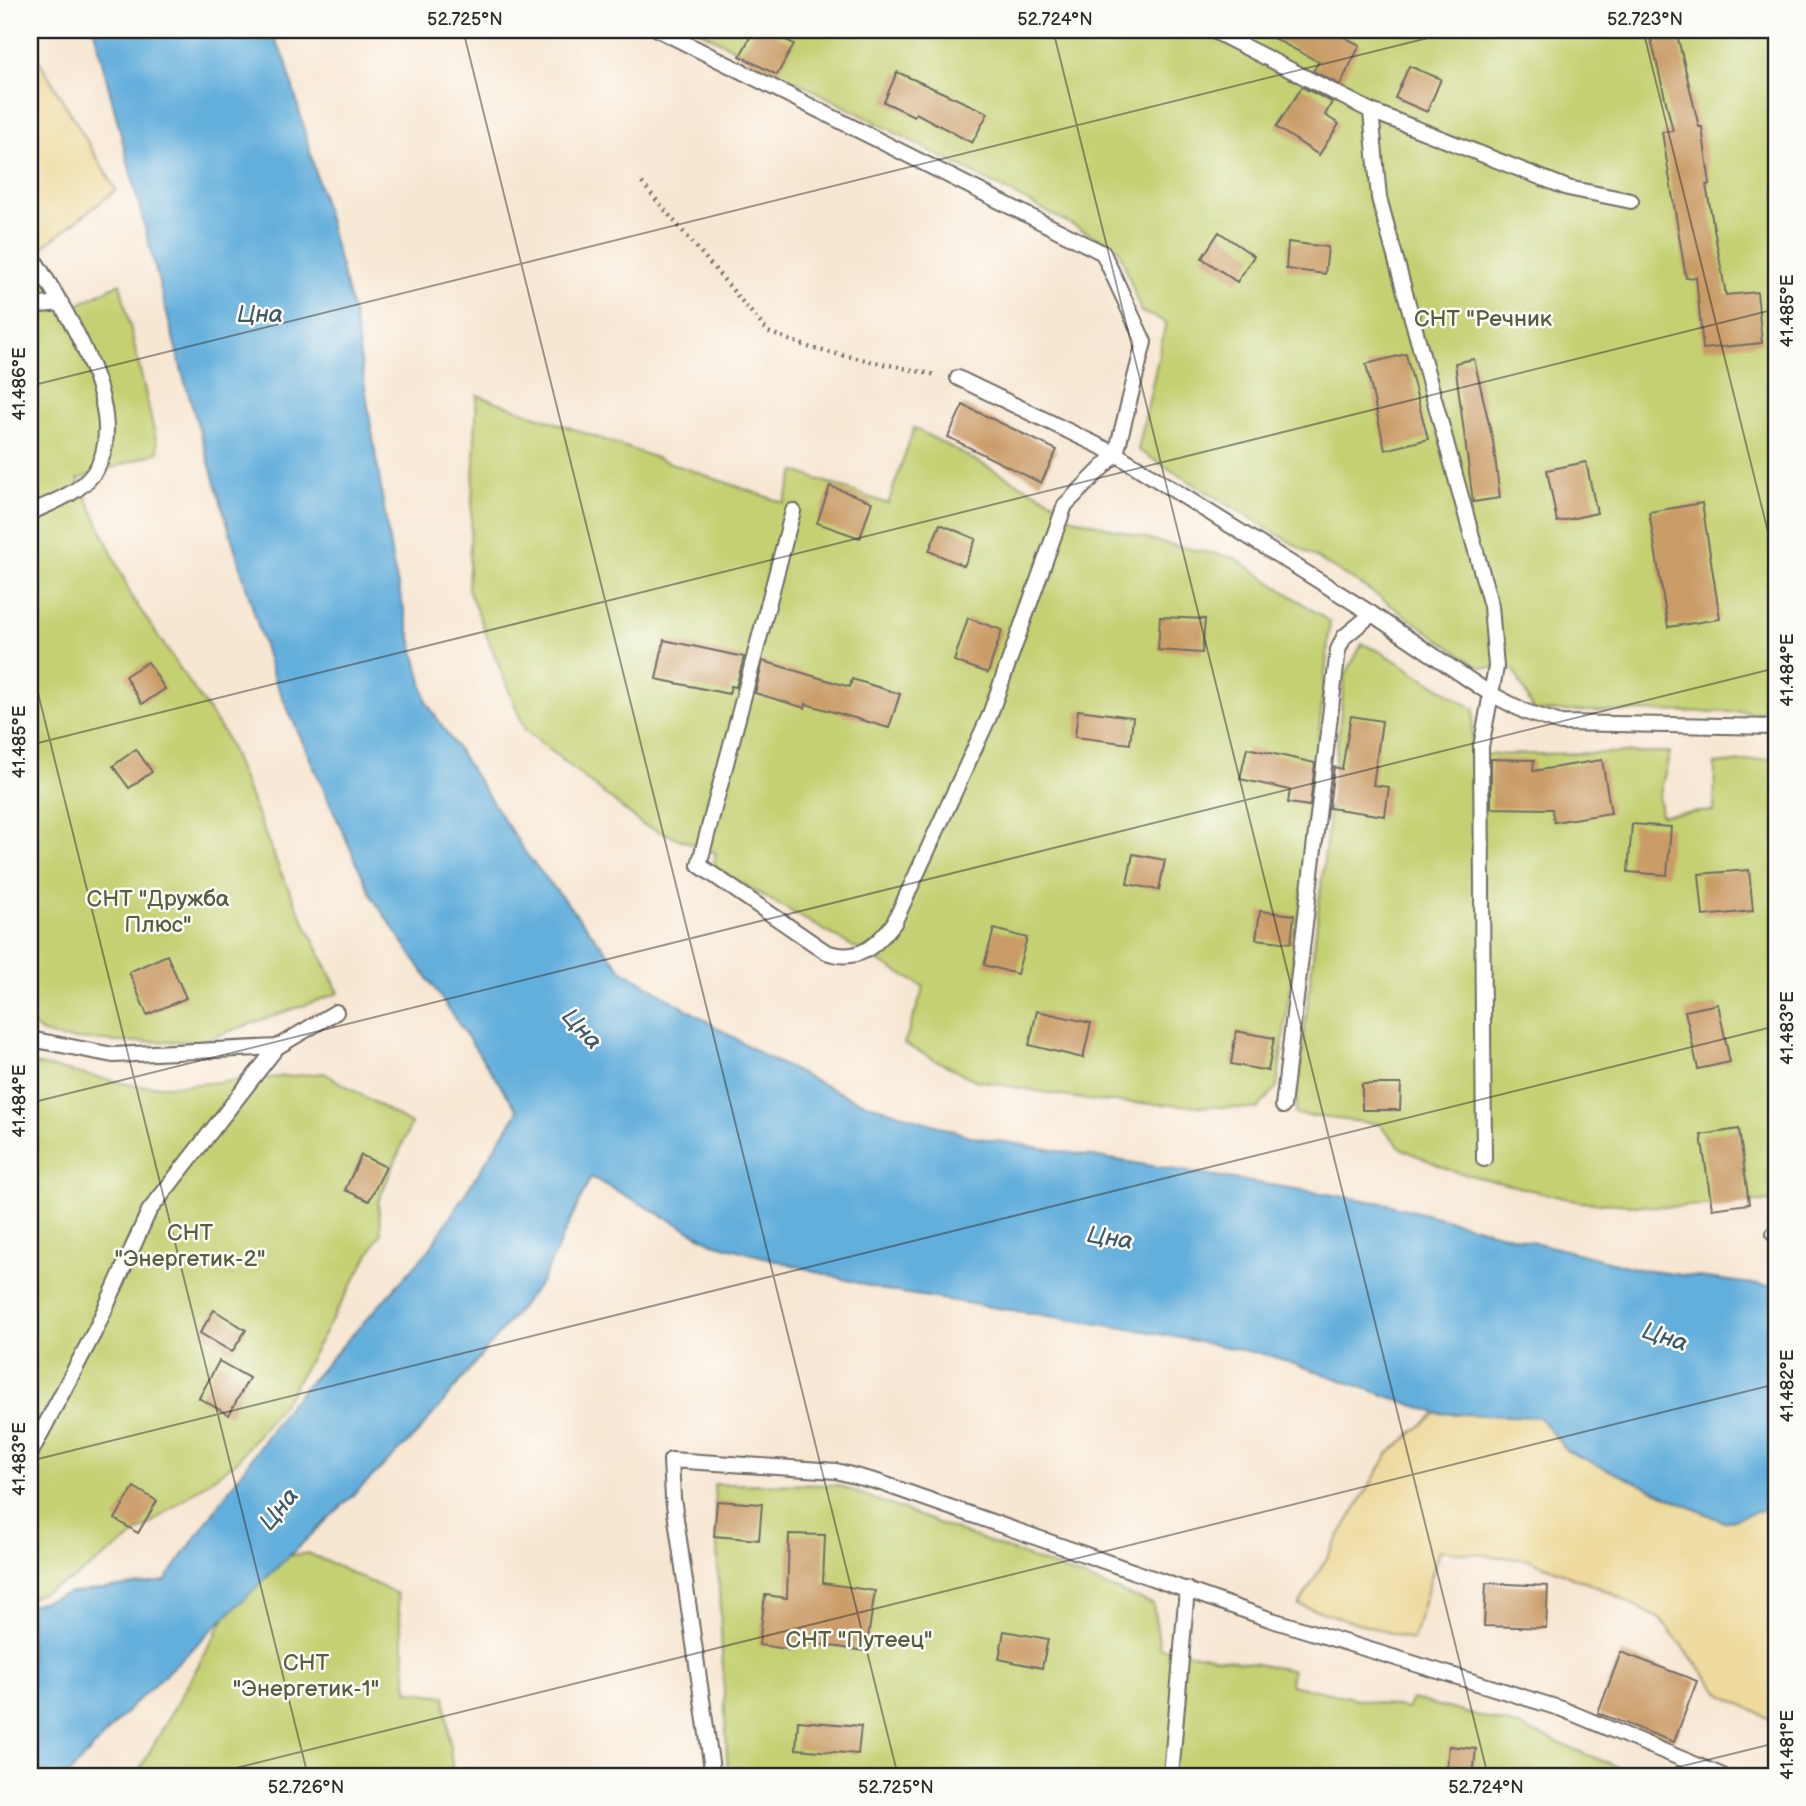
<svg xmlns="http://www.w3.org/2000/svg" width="1806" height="1806" viewBox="0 0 1806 1806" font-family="'Balsamiq Sans',sans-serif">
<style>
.green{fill:#c4d072;stroke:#787e4e;stroke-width:2}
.sand{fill:#eeda9e;stroke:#8c8264;stroke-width:2}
.water{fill:#64afdc;stroke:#486d84;stroke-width:2}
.building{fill:#ca9c67}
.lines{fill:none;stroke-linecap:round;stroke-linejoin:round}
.lane-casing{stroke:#726c65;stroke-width:18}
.path{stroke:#726c65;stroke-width:4.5;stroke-dasharray:2 5;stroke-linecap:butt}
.lane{stroke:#fff;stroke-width:14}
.ticks{fill:none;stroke:#2b2b2b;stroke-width:2;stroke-opacity:0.45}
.labels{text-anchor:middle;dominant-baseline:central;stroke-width:5;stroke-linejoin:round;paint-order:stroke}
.park-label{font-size:23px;fill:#595d40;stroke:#fdfcf7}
.water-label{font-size:24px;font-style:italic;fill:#3f5969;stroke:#fdfcf7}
.neatline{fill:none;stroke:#2b2b2b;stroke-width:2.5}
.ticks-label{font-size:18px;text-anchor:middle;fill:#2b2b2b}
</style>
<rect width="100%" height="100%" fill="#fdfcf7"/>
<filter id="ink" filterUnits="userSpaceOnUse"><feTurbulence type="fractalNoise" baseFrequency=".0143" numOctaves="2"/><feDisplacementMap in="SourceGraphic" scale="14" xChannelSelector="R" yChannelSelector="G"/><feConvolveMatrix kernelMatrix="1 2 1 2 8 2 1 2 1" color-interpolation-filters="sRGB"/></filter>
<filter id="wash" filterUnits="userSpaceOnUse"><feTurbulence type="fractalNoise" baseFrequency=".00686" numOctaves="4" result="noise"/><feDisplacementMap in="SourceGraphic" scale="28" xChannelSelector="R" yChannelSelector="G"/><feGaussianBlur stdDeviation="1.57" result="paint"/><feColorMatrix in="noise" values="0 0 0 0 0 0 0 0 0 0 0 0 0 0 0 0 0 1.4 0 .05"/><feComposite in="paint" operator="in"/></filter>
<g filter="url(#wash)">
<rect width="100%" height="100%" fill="#f7e6d2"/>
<!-- green -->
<g class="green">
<polygon points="698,30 1772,30 1776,43 1776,712 1534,711 1514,670 1479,667 1366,588 1138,450 1166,322 1141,312 1119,249"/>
<polygon points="30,260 76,306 120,283 159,452 78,479 133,599 225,735 280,871 339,993 202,1041 119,1042 59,1038 41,1032 30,1022"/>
<polygon points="477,395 784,503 795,471 888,504 914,428 1062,506 1059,514 1166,544 1235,558 1330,622 1306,864 1277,1087 1257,1109 1094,1101 975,1080 904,1044 924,987 713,867 716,853 643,825 525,730 468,589"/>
<polygon points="1362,644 1381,652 1474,709 1471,755 1670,752 1659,798 1661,815 1714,811 1715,764 1776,758 1776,1201 1670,1207 1580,1202 1452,1171 1402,1149 1379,1124 1295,1114 1345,676"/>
<polygon points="30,1063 137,1086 174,1086 324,1073 411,1124 378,1202 381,1233 291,1392 237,1461 74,1579 30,1598"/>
<polygon points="714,1484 837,1485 1153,1604 1160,1648 1292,1670 1290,1685 1407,1709 1412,1699 1521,1727 1638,1776 728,1776"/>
<polygon points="308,1553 397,1594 408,1691 445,1696 453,1776 136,1776 257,1561"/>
</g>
<!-- sand -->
<g class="sand">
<polygon points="30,45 116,190 44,246 30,229"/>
<polygon points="1436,1413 1539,1417 1567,1451 1723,1522 1776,1506 1776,1722 1722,1695 1660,1619 1612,1593 1530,1560 1439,1550 1413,1640 1299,1605 1388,1454"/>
</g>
<!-- water -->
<polygon class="water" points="94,30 270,30 286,61 354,317 393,565 427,703 527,855 622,970 768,1058 853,1099 973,1137 1383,1203 1643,1270 1776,1287 1776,1506 1724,1522 1567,1451 1539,1417 1436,1413 1272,1356 1144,1331 883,1290 713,1243 591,1177 542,1281 417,1434 132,1706 67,1776 30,1776 30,1605 71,1593 165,1581 288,1406 429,1250 518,1111 372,897 273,676 182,372"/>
<g id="blocks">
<!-- building -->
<g class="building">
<polygon points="754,30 767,30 794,44 777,75 740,56"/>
<polygon points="1258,30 1330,30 1360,45 1340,85 1313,71 1319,62"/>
<polygon points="1676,30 1699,127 1702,127 1710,184 1706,185 1726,295 1757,292 1762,343 1703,349 1696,277 1686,278 1662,132 1673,131 1650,35"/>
<polygon points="1409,66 1441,79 1427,112 1395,98"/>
<polygon points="897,72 988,113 972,143 916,113 914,116 884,102"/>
<polygon points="1302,87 1332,102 1325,115 1339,124 1319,155 1276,127"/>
<polygon points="1219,232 1254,256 1237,282 1202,258"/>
<polygon points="1288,242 1328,247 1325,274 1286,269"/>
<polygon points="1406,354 1428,439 1385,450 1366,364"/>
<polygon points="1474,359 1493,441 1500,498 1473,502 1455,363"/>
<polygon points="963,405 1057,450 1041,483 948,437"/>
<polygon points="1586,462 1597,513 1557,522 1547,470"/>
<polygon points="830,486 872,502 860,538 817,523"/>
<polygon points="1702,503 1720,619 1668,627 1649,512"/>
<polygon points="940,524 976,539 964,566 929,551"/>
<polygon points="1160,617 1205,619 1202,653 1158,650"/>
<polygon points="968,618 1002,630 988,673 954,661"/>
<polygon points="664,640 744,657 736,687 731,686 729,694 656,679"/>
<polygon points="763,661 850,687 852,679 900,694 889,728 806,704 805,708 755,693"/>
<polygon points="148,662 165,689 142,704 125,676"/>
<polygon points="1078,710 1133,717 1130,744 1075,737"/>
<polygon points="1351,716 1382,721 1373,785 1389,787 1385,816 1329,808 1334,767 1342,769"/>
<polygon points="1247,748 1315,763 1310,806 1288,803 1290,790 1240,779"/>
<polygon points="136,749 152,772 129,788 113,766"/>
<polygon points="1491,759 1534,760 1533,771 1602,760 1611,813 1554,822 1552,809 1491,808"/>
<polygon points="1632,824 1671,827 1667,875 1628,872"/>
<polygon points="1133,854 1165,860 1159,890 1127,884"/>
<polygon points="1749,870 1753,911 1703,916 1699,874"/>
<polygon points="1260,911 1294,915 1291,943 1256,939"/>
<polygon points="994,929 1027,938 1017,974 984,965"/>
<polygon points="167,955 186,998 147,1015 129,972"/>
<polygon points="1718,1004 1730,1062 1698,1069 1685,1011"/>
<polygon points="1037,1011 1091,1023 1083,1058 1029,1045"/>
<polygon points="1236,1031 1274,1038 1268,1071 1231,1064"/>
<polygon points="1362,1084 1401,1084 1400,1110 1362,1110"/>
<polygon points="1739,1129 1749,1204 1712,1209 1701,1135"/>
<polygon points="361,1155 386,1167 369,1201 345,1190"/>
<polygon points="214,1310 246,1330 232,1352 200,1333"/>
<polygon points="219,1361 249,1378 229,1415 199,1398"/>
<polygon points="134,1487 157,1501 138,1533 115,1519"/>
<polygon points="717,1501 762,1504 759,1540 714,1536"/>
<polygon points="789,1534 825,1535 823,1583 875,1591 866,1651 795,1641 794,1650 759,1645 765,1595 787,1598"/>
<polygon points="1486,1583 1548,1586 1546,1628 1484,1626"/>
<polygon points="1004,1631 1048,1639 1042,1668 999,1659"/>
<polygon points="1621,1652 1697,1681 1674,1742 1598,1713"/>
<polygon points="798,1721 861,1726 858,1754 796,1749"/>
<polygon points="1449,1746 1476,1749 1473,1776 1446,1776"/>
</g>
</g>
</g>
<g filter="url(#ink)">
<use href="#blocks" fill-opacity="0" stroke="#726c65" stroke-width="2"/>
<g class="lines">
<!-- lane casing -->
<g class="lane-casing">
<g id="lane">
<polyline points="659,30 1103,253 1144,342 1116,454 1372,614 1489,693 1526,712 1561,723 1776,727"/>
<polyline points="1212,30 1371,111 1379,198 1491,606 1496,667 1481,747 1484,1159"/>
<polyline points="1371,111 1568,188 1631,201"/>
<path d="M30,253c31,50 106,163 63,221 -15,20 -41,28 -63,39"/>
<polyline points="30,306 61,303"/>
<path d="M793,511l-94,354 127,87c32,11 49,-5 68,-29l95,-206 76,-212 51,-51 -158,-76"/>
<polyline points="30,1039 113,1055 277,1047 336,1012"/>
<polyline points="1283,1106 1338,650 1344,637 1372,614"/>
<polyline points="1774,1234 1776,1234"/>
<polyline points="30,1454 96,1329 149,1211 277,1047"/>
<polyline points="713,1776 673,1498 671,1460 836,1471 878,1482 1272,1620 1562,1709 1723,1776"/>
<polyline points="1171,1776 1187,1589"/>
</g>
</g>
<!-- path -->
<polyline class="path" points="642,183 768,332 814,349 936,375"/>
<!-- lane -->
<use href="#lane" class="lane"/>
</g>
</g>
<!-- ticks -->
<path class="ticks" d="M463,30l435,1746M1053,30l435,1746M1643,30l133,534M30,386l1430,-356M30,661l278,1115M30,745l1746,-436M30,1103l1746,-435M30,1461l1746,-435M204,1776l1572,-392M1642,1776l134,-33"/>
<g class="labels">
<!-- park labels -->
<g class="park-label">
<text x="1483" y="319">СНТ "Речник</text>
<text x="158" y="899">СНТ "Дружба<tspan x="158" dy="26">Плюс"</tspan></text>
<text x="190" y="1233">СНТ<tspan x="190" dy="26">"Энергетик-2"</tspan></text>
<text x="859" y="1640">СНТ "Путеец"</text>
<text x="306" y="1663">СНТ<tspan x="306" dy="26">"Энергетик-1"</tspan></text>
</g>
<!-- water labels -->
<g class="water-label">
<text x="260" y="314">Цна</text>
<text transform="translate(582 1029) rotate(47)">Цна</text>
<text transform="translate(1110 1238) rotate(9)">Цна</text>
<text transform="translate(1665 1337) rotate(18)">Цна</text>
<text transform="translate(279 1509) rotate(-51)">Цна</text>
</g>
</g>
<!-- margin -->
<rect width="1806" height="1806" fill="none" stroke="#fdfcf7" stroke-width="77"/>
<rect x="38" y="38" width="1730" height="1730" class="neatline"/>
<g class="ticks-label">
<text x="465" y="25">52.725°N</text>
<text x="1055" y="25">52.724°N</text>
<text x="1645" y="25">52.723°N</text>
<text transform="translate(1787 311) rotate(-90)" y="6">41.485°E</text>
<text transform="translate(19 384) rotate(-90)" y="6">41.486°E</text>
<text transform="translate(1787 670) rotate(-90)" y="6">41.484°E</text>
<text transform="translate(19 742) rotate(-90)" y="6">41.485°E</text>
<text transform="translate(1787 1028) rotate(-90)" y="6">41.483°E</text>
<text transform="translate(19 1101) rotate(-90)" y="6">41.484°E</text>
<text transform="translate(1787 1386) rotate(-90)" y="6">41.482°E</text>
<text transform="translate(19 1459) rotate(-90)" y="6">41.483°E</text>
<text transform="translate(1787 1745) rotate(-90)" y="6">41.481°E</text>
<text x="306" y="1793">52.726°N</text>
<text x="896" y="1793">52.725°N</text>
<text x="1486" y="1793">52.724°N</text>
</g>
</svg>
